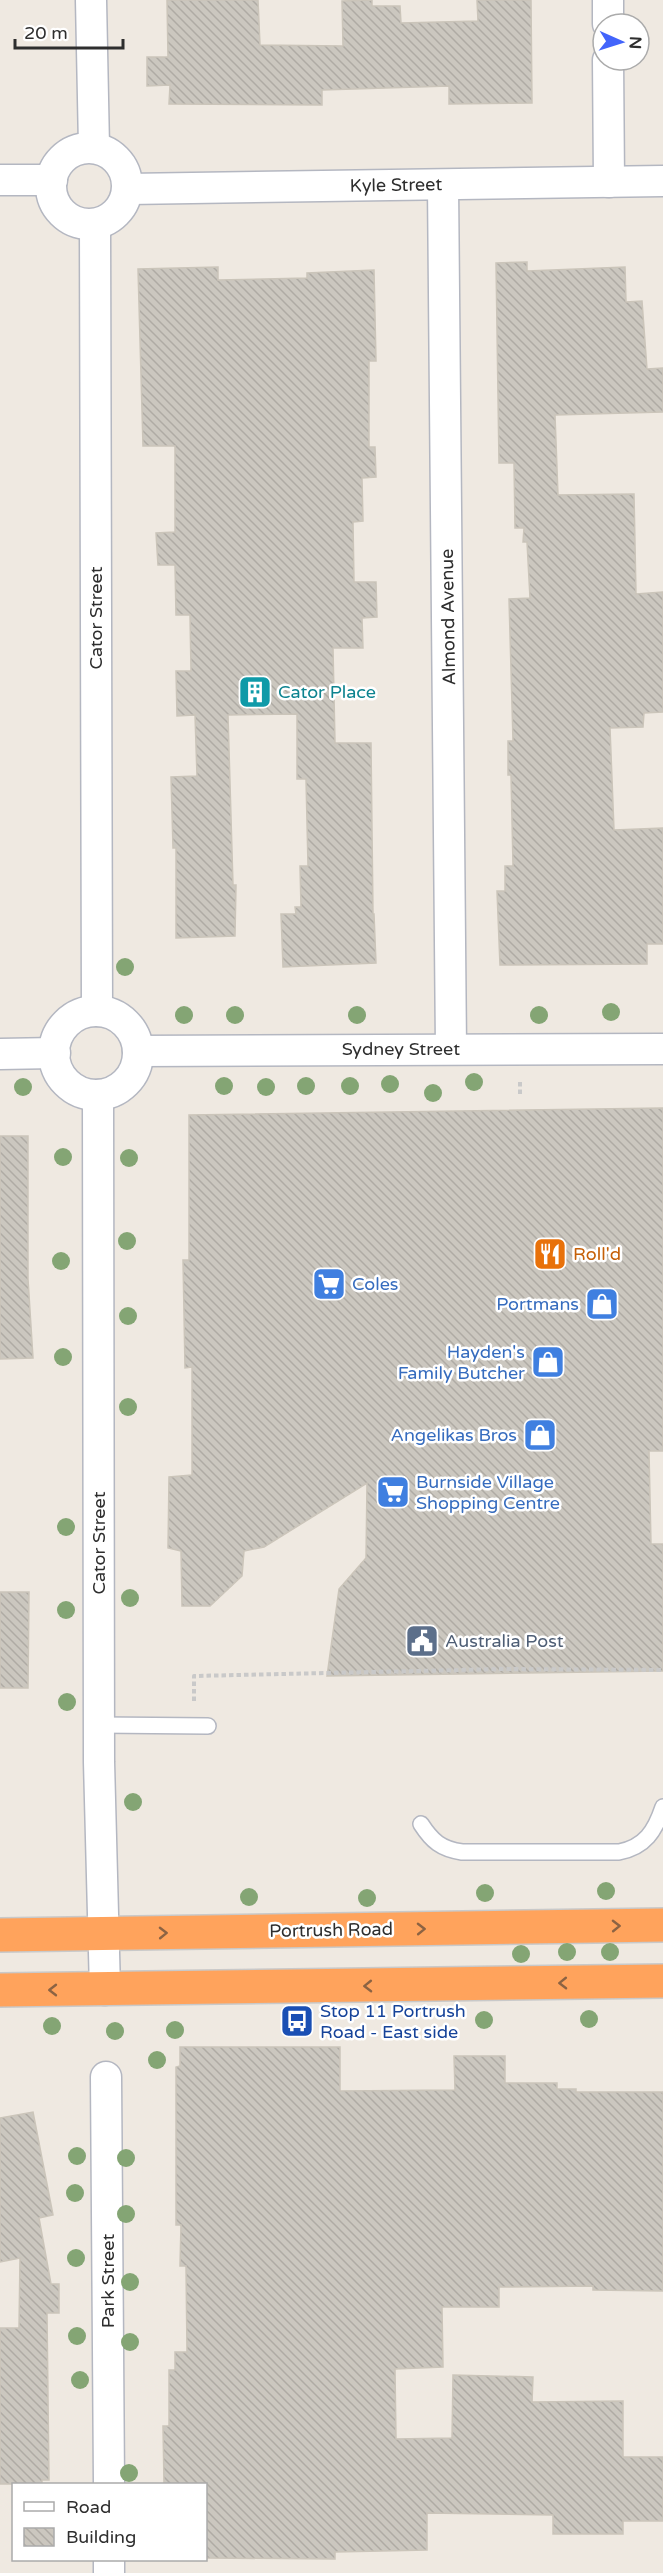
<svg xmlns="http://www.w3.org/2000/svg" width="663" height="2573" viewBox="0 0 663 2573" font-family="'Varela Round',sans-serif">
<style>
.building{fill:url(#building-back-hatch);stroke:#cbc5ba;stroke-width:1.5}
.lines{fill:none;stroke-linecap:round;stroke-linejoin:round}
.lane-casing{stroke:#b4b7c1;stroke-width:18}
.street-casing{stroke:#b4b7c1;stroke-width:33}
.highway-casing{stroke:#c9c9c9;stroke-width:36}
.path{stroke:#c9c9c9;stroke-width:4;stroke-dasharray:4.5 3;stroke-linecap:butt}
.lane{stroke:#fff;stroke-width:15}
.street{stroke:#fff;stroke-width:30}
.highway{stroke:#ffa35c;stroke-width:33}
.tree{fill:#84a574}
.oneway{stroke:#8c6343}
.labels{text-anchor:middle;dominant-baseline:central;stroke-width:5;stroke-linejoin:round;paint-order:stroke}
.street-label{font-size:18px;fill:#2e2e2e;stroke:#fff}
.culture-label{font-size:18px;fill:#0d838f;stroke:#fff;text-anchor:start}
.food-label{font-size:18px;fill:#c56008;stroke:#fff;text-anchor:start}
.shop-label{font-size:18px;fill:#366cbe;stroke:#fff;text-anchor:end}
.service-label{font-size:18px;fill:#4e5e75;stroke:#fff;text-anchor:start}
.transit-label{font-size:18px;fill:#164399;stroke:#fff;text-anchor:start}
</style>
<defs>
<pattern id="building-back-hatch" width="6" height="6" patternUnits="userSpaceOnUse" patternTransform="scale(1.5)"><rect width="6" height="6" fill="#cbc7bf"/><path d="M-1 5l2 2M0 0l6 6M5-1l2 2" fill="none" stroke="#afaba4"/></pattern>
</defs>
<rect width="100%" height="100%" fill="#efe9e1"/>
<!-- building -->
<g class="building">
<polygon points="167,0 258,0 260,45 343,46 342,1 372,0 372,6 400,6 401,23 478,21 477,0 531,0 532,103 449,104 449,86 322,90 322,105 169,104 170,85 147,86 147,57 168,57"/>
<polygon points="527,262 527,271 625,267 626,302 642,301 647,369 663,368 663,412 555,415 558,495 634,494 636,594 663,592 663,712 644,713 643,727 610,728 614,830 663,828 663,944 647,944 647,964 500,965 497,891 505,891 505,866 513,866 511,775 508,775 508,741 513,741 509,599 530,598 527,542 523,542 524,528 515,528 514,463 499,463 496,263"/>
<polygon points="218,267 218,280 307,278 307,273 374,270 376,361 369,361 369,447 375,447 376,477 362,478 363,521 353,522 354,582 376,582 377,617 362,618 363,648 333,648 335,743 371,743 373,914 374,914 376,963 283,967 281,914 296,914 295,907 301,907 300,866 308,866 306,779 297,779 297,714 228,715 233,885 236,885 235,936 176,938 176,848 173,848 171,777 197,776 195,715 177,716 176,671 191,671 190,615 176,615 175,565 158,565 156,533 175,532 175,446 143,446 138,269"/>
<polygon points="663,1108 663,1451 649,1451 651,1544 663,1544 663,1671 327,1676 339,1589 366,1558 367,1483 264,1547 244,1551 242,1576 210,1606 182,1606 181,1551 168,1548 169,1477 192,1475 192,1367 185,1368 183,1260 189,1260 189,1115"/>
<polygon points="0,1136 28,1136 28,1279 33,1358 0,1359"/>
<polygon points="0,1592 29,1592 28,1688 0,1688"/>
<polygon points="180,2047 340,2047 340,2091 455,2090 454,2056 505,2056 505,2083 557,2083 557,2089 576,2089 576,2092 663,2092 663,2291 593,2290 593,2286 499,2287 499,2307 442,2307 443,2367 395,2369 396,2439 452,2438 453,2375 533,2377 532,2402 623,2401 623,2457 663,2457 663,2521 623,2521 623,2534 553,2534 553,2515 427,2513 427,2550 335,2552 335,2559 206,2558 206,2484 164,2484 163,2426 169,2426 169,2370 175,2370 175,2352 187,2352 186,2266 180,2266 181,2225 176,2225 176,2067 180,2066"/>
<polygon points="33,2112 53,2215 39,2218 51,2284 59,2284 59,2313 47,2313 49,2480 42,2480 42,2484 0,2484 0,2328 19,2328 20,2258 0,2262 0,2118"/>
</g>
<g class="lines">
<!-- lane casing -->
<g class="lane-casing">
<g id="lane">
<polyline points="99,1725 208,1726"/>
<path d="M421,1824c11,17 20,25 41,28h157c26,-5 36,-21 44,-45"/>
</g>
</g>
<!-- street casing -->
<g class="street-casing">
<g id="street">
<polyline points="91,0 94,147"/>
<polyline points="608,0 608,24"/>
<polyline points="608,60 609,182"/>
<circle cx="89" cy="186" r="38"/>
<polyline points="0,180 52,180"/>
<polyline points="443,185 451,1049"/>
<polyline points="128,189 663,181"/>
<polyline points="95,224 97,1011"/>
<circle cx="96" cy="1053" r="42"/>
<polyline points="138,1051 663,1049"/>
<polyline points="0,1054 55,1053"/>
<polyline points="98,1095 99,1762 105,1990"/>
<polyline points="106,2077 109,2484"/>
<polyline points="109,2560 109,2573"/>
</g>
</g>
<!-- highway casing -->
<g class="highway-casing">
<g id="highway">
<polyline points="0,1935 663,1925"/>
<polyline points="0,1990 663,1981"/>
</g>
</g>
<!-- path -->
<g class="path">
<polyline points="520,1082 520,1097"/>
<polyline points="194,1701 194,1676 504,1669 663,1670"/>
</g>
<!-- lane -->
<use href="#lane" class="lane"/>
<!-- street -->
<use href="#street" class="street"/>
<!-- highway -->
<use href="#highway" class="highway"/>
</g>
<!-- trees -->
<g class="tree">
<circle cx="125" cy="967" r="9"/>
<circle cx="611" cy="1012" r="9"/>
<circle cx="184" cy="1015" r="9"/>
<circle cx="235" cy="1015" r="9"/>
<circle cx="357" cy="1015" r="9"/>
<circle cx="539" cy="1015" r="9"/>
<circle cx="474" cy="1082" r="9"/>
<circle cx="390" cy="1084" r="9"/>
<circle cx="224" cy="1086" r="9"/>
<circle cx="306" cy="1086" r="9"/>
<circle cx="350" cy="1086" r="9"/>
<circle cx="23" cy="1087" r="9"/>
<circle cx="266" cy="1087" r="9"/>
<circle cx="433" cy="1093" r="9"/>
<circle cx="63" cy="1157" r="9"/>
<circle cx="129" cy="1158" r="9"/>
<circle cx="127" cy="1241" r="9"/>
<circle cx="61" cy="1261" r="9"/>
<circle cx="128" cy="1316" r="9"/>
<circle cx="63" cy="1357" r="9"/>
<circle cx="128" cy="1407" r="9"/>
<circle cx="66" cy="1527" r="9"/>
<circle cx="130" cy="1598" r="9"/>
<circle cx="66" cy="1610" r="9"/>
<circle cx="67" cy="1702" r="9"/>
<circle cx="133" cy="1802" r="9"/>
<circle cx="606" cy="1891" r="9"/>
<circle cx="485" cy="1893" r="9"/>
<circle cx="249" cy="1897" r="9"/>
<circle cx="367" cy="1898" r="9"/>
<circle cx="567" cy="1952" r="9"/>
<circle cx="610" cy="1952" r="9"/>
<circle cx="521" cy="1954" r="9"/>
<circle cx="589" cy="2019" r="9"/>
<circle cx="484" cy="2020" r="9"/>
<circle cx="52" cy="2026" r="9"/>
<circle cx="175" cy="2030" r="9"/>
<circle cx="115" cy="2031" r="9"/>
<circle cx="157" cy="2060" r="9"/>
<circle cx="77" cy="2156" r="9"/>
<circle cx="126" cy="2158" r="9"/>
<circle cx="75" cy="2193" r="9"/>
<circle cx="126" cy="2214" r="9"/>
<circle cx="76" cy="2258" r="9"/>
<circle cx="130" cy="2282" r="9"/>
<circle cx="77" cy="2336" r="9"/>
<circle cx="130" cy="2342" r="9"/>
<circle cx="80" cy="2380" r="9"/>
<circle cx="129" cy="2473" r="9"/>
</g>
<!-- one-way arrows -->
<defs><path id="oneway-chevron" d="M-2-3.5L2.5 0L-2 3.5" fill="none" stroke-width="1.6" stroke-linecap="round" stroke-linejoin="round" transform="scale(1.5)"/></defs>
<g class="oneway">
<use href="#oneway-chevron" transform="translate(616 1926) rotate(-1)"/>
<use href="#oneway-chevron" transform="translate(421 1929) rotate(-1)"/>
<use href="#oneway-chevron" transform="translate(163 1933) rotate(-1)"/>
<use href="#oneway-chevron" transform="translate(563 1983) rotate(179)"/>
<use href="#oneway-chevron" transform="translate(368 1986) rotate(179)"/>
<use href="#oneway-chevron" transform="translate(53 1990) rotate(-180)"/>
</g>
<!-- icons -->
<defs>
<g id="building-square" transform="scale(1.725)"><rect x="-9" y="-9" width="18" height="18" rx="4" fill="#0f9aa8" stroke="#fff"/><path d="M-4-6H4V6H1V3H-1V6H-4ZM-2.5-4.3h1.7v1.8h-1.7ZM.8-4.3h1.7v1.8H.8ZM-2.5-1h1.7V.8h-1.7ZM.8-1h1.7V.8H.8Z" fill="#fff"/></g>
<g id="restaurant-square" transform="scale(1.725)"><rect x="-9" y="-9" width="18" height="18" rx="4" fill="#e8710a" stroke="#fff"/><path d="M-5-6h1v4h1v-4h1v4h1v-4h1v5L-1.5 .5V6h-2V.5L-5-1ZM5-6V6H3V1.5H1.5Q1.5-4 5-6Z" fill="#fff"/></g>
<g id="supermarket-square" transform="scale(1.725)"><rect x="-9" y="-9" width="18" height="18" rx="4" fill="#3f7fe0" stroke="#fff"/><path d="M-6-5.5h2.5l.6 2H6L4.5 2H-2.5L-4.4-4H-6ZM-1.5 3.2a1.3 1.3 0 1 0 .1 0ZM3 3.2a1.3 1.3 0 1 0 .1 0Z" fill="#fff"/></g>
<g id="shop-square" transform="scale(1.725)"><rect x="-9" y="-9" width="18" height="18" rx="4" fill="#3f7fe0" stroke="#fff"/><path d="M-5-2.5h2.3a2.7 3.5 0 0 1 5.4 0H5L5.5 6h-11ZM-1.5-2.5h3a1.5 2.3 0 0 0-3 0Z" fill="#fff"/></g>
<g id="civic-square" transform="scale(1.725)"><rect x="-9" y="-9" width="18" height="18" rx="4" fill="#5c6f8a" stroke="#fff"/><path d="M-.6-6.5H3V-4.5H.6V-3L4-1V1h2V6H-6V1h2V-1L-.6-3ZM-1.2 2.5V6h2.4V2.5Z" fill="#fff"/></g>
<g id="bus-square" transform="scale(1.725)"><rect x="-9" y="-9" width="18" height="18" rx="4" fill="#1a4fb4" stroke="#fff"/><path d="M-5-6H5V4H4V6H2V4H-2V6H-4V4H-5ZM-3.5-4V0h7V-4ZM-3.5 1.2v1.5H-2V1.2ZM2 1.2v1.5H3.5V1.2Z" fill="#fff"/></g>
</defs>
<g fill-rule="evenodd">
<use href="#building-square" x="255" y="692"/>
<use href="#restaurant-square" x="550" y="1254"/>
<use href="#supermarket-square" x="329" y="1284"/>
<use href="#shop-square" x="602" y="1304"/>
<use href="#shop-square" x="548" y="1362"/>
<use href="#shop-square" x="540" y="1435"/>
<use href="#supermarket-square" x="393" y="1492"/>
<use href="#civic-square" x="422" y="1641"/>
<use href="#bus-square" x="297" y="2021"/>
</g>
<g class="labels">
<!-- street labels -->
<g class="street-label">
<text transform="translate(396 185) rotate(-1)">Kyle Street</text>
<text transform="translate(448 617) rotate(-91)">Almond Avenue</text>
<text transform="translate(96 618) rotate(-90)">Cator Street</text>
<text x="401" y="1049">Sydney Street</text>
<text transform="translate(99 1543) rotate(-90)">Cator Street</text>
<text transform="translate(331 1930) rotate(-1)">Portrush Road</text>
<text transform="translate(108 2281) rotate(-90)">Park Street</text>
</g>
<!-- culture labels -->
<g class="culture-label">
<text x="278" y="692">Cator Place</text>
</g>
<!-- food labels -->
<g class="food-label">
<text x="573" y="1254">Roll'd</text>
</g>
<!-- shop labels -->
<g class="shop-label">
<text x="352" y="1284" text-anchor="start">Coles</text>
<text x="579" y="1304">Portmans</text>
<text x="525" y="1352">Hayden's<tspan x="525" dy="21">Family Butcher</tspan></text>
<text x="517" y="1435">Angelikas Bros</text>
<text x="416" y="1482" text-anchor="start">Burnside Village<tspan x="416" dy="21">Shopping Centre</tspan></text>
</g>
<!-- service labels -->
<g class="service-label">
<text x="445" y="1641">Australia Post</text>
</g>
<!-- transit labels -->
<g class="transit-label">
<text x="320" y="2011">Stop 11 Portrush<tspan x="320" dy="21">Road - East side</tspan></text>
</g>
</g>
<!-- legend -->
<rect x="12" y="2483" width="195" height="78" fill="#ffffff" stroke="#ababab" stroke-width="1.5"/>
<rect x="24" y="2502" width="30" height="9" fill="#ffffff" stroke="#ababab" stroke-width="1.5"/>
<text x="66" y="2513" font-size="18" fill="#2e2e2e">Road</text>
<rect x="24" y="2528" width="30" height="18" fill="url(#building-back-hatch)" stroke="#ababab" stroke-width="1.5"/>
<text x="66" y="2543" font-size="18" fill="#2e2e2e">Building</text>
<!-- north arrow -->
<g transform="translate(621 42) rotate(93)"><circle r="28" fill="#ffffff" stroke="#ababab" stroke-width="1.5"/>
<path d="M0-4.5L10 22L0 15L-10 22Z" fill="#4264fb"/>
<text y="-9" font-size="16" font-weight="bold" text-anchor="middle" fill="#2e2e2e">N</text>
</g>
<!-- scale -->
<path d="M15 39v9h108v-9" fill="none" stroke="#2e2e2e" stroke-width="3"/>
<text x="24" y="39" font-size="18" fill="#2e2e2e" stroke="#ffffff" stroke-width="4.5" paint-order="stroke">20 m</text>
</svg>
